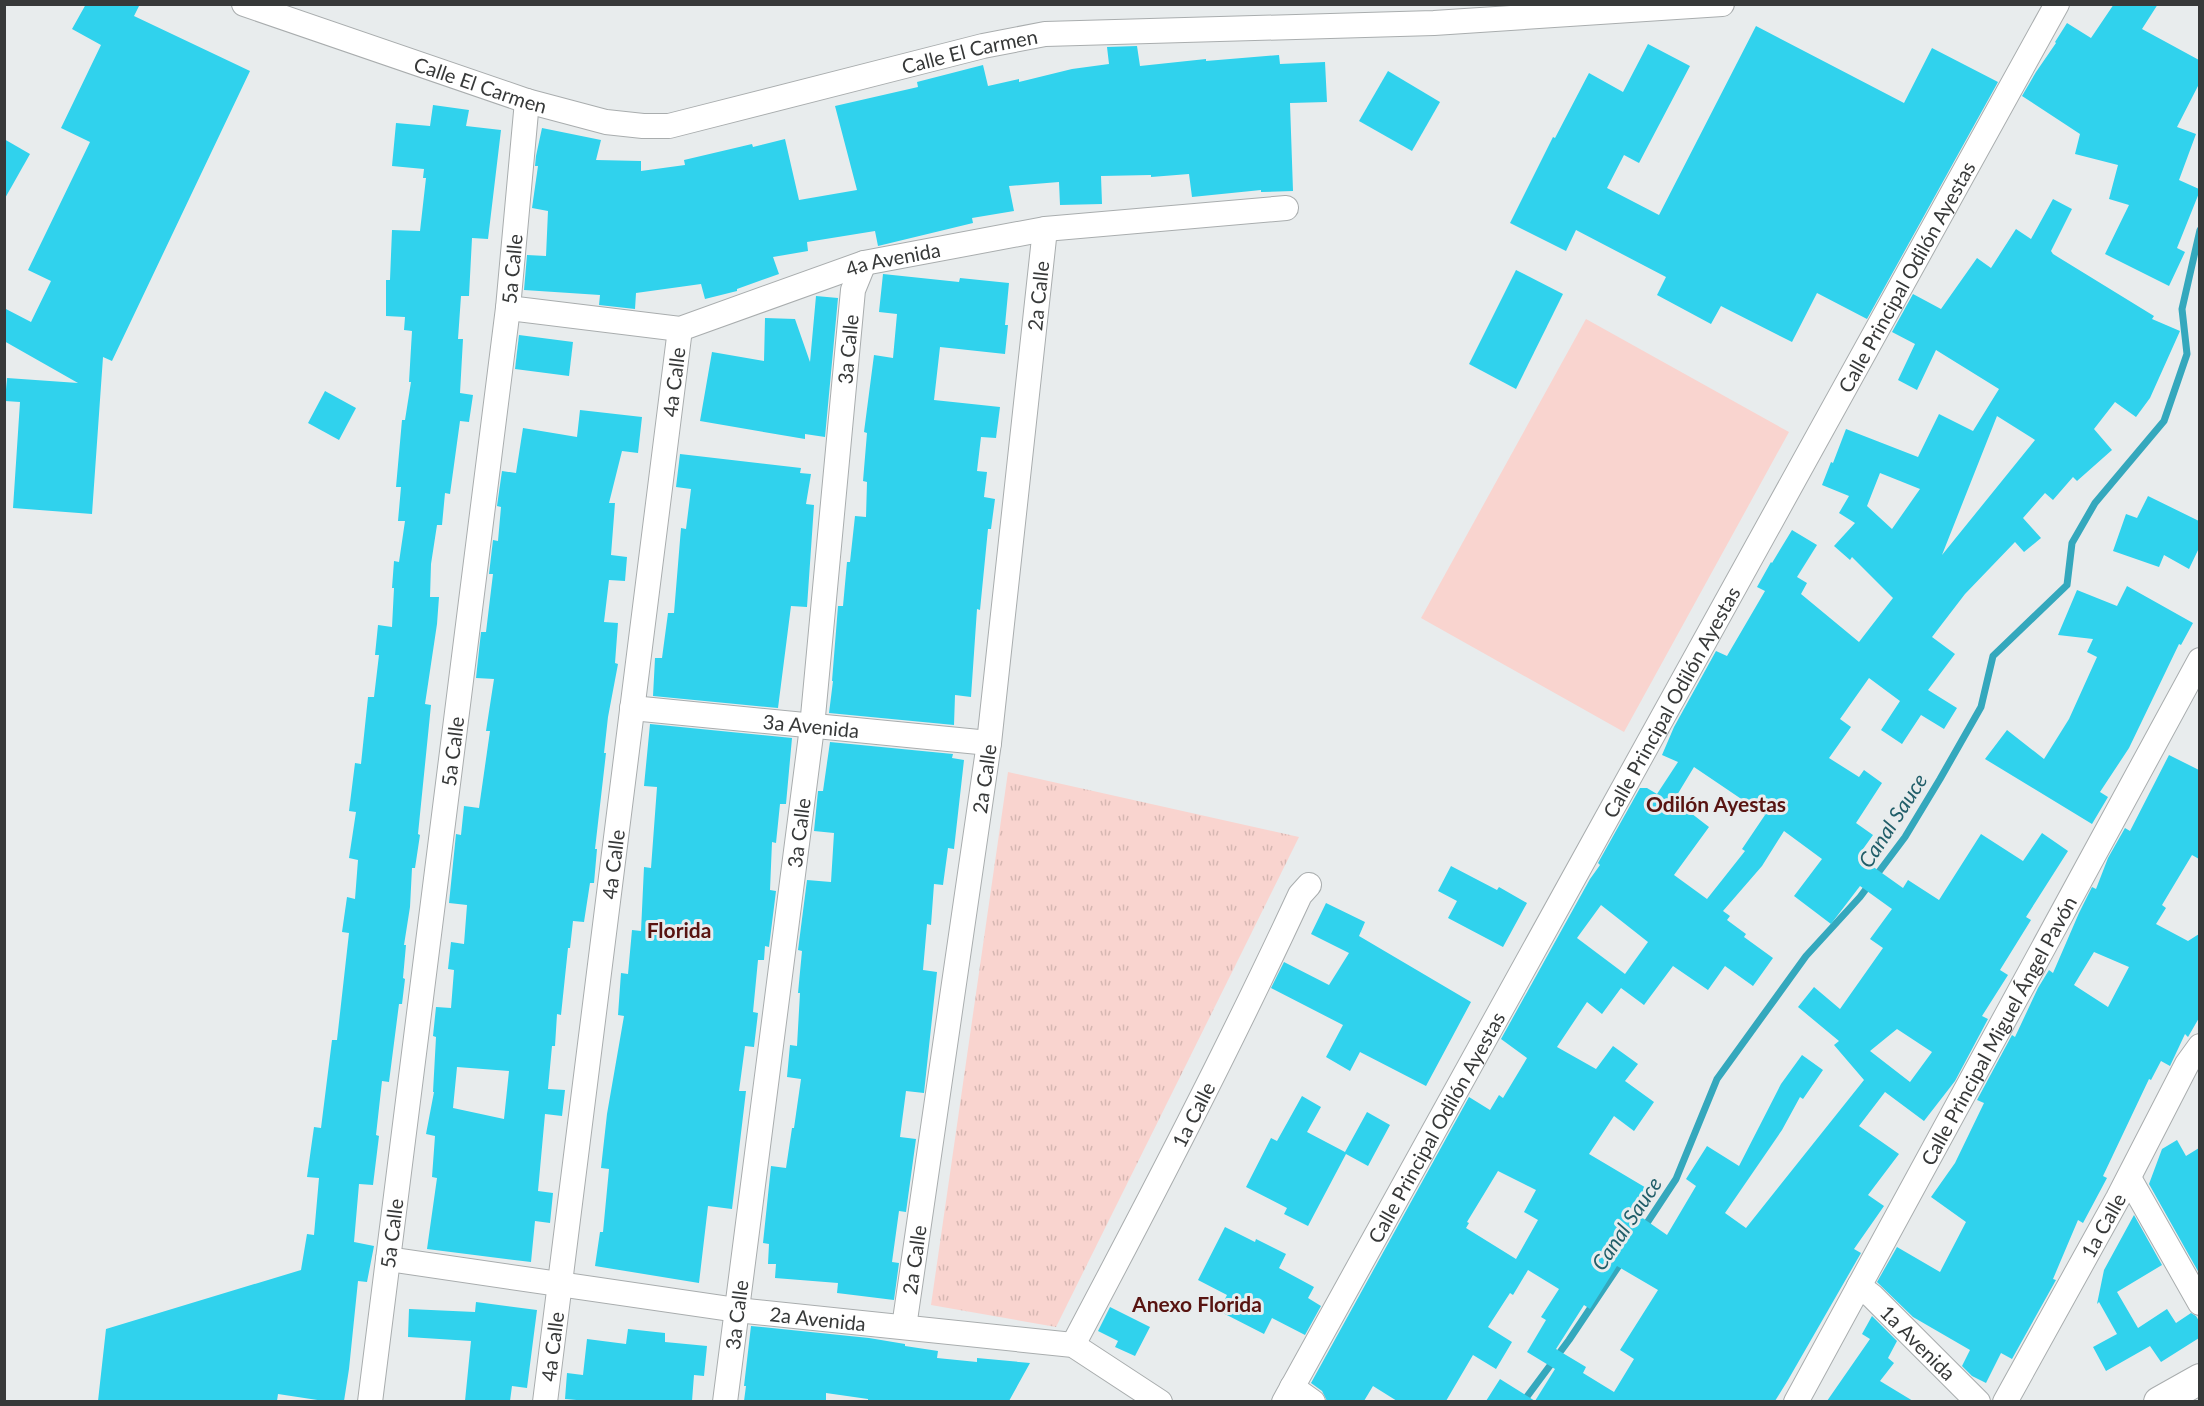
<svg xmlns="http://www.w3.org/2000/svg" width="2204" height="1406" viewBox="0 0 2204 1406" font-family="Lato,sans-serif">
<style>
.park{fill:url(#park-tufts)}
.pitch{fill:#f9d4cf}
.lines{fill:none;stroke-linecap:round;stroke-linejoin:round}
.stream{stroke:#34a8bd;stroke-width:7}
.building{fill:#30d2ed;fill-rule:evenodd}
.minor-casing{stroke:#a9adae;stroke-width:26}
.major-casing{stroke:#a9adae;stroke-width:32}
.minor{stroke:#fff;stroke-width:24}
.major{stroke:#fff;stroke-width:30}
.labels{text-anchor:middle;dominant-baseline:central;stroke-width:6;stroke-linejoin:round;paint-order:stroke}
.street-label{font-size:20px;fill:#373939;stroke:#e8eced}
.neighbourhood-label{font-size:21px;font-weight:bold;fill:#581411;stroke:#e8eced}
.water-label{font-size:21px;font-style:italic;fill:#215e69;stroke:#e8eced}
</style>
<defs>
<pattern id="park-tufts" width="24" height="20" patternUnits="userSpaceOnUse" patternTransform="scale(1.5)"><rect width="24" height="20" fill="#f9d4cf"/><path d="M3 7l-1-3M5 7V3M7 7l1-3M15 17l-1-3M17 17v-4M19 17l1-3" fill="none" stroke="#d6b7b2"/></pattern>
</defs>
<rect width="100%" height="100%" fill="#e8eced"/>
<!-- park -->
<polygon class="park" points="1008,772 1299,837 1056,1327 931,1305"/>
<!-- pitch -->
<polygon class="pitch" points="1586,319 1789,432 1624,732 1421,618"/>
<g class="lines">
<!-- stream -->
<g class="stream">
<polyline points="1643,1229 1676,1179 1717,1079 1806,956 1860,897 1905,837 1940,779 1981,707 1993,656 2067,585 2072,543 2095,503 2164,421 2187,354 2182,309 2200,230"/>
<polyline points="1523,1402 1569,1340 1622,1261"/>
</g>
</g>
<!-- building -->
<g class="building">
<polygon points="86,4 140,4 134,16 250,71 112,361 103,357 92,514 13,508 20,402 5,401 7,378 78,383 4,341 4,308 31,322 51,281 28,270 90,142 61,128 101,45 72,29"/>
<polygon points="2114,4 2158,4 2142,29 2199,60 2199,84 2177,127 2196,134 2179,180 2199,189 2199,193 2177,248 2185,252 2169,286 2105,254 2129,205 2109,199 2118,165 2075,154 2080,134 2022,96 2036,72 2056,43 2055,42 2067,23 2091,38"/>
<polygon points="1756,26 1904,103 1932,48 1998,82 1867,319 1817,293 1792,342 1721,306 1711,324 1657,295 1666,277 1576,230 1566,251 1510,223 1553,137 1555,138 1589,73 1623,92 1648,44 1690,66 1639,163 1624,155 1607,188 1659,215"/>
<polygon points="1137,46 1140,66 1206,59 1206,61 1279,55 1280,64 1325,62 1327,102 1290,103 1293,191 1261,192 1261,190 1192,197 1189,174 1151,177 1151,175 1101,176 1102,204 1060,205 1059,182 1009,186 1014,211 972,218 973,223 878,246 875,231 807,242 808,251 773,257 779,274 737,289 737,291 705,299 701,284 636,293 635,309 599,305 600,295 524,290 527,255 546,256 548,211 532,208 538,166 535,166 536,156 542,128 601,140 596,160 641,161 641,171 685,165 684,160 752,144 753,147 785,139 799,200 857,190 835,106 918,87 917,82 983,65 988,86 1019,79 1019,82 1072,69 1109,64 1107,47"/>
<polygon points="1388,71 1440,102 1412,151 1359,121"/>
<polygon points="433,105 469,110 466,126 501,130 488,239 472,238 469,296 461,296 458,339 463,339 460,393 473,395 469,422 460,421 450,494 445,493 442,525 437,525 431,564 430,597 439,597 437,624 425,704 431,705 418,834 420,835 415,868 412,868 410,907 404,945 406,945 403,978 405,979 402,1004 399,1004 389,1082 382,1081 376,1135 379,1136 373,1185 359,1184 354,1242 374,1246 367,1282 358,1281 349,1369 344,1401 324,1401 278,1394 277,1401 98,1401 106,1329 301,1270 307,1234 314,1235 319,1178 307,1177 314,1127 321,1128 332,1040 337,1040 349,933 342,932 347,897 355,899 358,860 349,858 356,812 349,811 355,763 361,764 368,697 374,697 379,655 375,655 378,625 392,627 394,588 392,588 394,561 399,562 405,521 398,521 401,487 396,487 402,420 405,420 411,382 409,382 412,331 404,330 405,317 386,316 386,280 390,280 392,230 420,231 426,178 423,178 424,169 392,166 396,123 430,126"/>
<polygon points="4,139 30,154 4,200"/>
<path d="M2053,199l19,10 -21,42 2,3 101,62 -2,3 28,12 -30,67 -14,19 -21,-15 -21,27 18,21 -35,31 -4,-4 -20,23 -8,-7 -22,25 18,20 -17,14 -9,-10 -50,52 -33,43 23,17 -27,36 29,18 -13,21 -23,-14 -19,29 -21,-14 19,-29 -31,-23 -29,41 11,8 -22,31 30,19 5,-7 18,13 -26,40 17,12 -15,21 45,32 5,-8 31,20 42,-66 42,27 19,-28 26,18 -42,66 5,3 -31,50 8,5 -26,41 6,3 -33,62 -31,40 -39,-29 -26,34 40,28 -31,41 16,11 -30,43 7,4 -73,127 -13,21h-289l14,-22 35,22 20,-32 -28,-17 19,-32 -5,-3 18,-28 -31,-19 -15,25 -3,-2 -22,34 24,15 -16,27 -23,-14 -27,46h-49l-24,-15 -9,15h-37l-5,-10 -11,-8 158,-286 21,13 9,-15 4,3 24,-40 -26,-19 89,-160 10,-14 -2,-2 42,-75h7l10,6 21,-32 -16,-7 12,-28 42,-76 11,5 38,-65 -8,-4 14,-25 1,1 20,-33 25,15 -20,32 10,6 -6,11 58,48 34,-44 -41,-41 -2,3 -16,-14 21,-23 -16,-10 10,-17 -27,-11 9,-23 2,1 13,-34 72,28 21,-43 34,17 26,-42 -63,-39 -19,40 -19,-10 17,-36 -23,-12 21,-38 28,15 36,-51 14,10 25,-39 15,10zM1997,416l38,24 -93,115zM1880,473l40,16 -28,40 -25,-23zM1694,767l71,48 -23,34 3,2 -38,48 -33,-24 35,-48 -35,-27zM1784,831l38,28 -28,37 37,28 29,-38 32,23 -22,30 13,9 -43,61 -26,-22 -16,20 41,34 -5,4 30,35 -118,148 -21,-15 57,-83 18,-33 3,2 20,-29 -21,-15 -21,29 -42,82 -32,-20 -21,33 10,7 -29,49 -33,-23 14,-23 -59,-35 25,-38 20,15 20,-29 -29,-21 13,-17 -25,-18 -17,23 -39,-22 30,-45 15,12 19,-26 23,17 29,-39 35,24 17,-24 28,20 20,-28 -29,-21 2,-3 -19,-14 3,-4 -7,-5 39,-45zM1601,905l47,37 -23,32 -48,-36zM1897,1029l35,23 -22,30 -40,-31zM1498,1171l38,19 -12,22 14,8 -22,39 -50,-31 3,-5 -2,-1zM1617,1266l41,24 -38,60 14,9 -20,33 -31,-19 3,-6 -30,-18 28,-44 6,4z"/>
<polygon points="1516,270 1563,294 1516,389 1469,364"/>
<polygon points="883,274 959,282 960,278 1009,283 1005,325 1008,325 1005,354 940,347 934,400 1000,407 996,438 981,437 977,471 987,472 984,497 995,499 991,529 988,529 980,610 977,609 971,697 955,695 954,725 829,713 833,681 832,681 838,606 843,606 847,562 850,562 855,516 866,517 867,482 863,481 867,433 864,432 874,355 893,358 897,314 879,312"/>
<polygon points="816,296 838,298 825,437 805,434 805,439 700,421 712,352 764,361 765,318 795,319 810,362"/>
<polygon points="519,335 573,342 569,376 515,369"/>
<polygon points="325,391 356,408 339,440 308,423"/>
<path d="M580,410l62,7 -4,36 -16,-2 -13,52h6l-4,52 16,2 -2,24 -16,-1 -5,42 14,1 -3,40 3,1 -10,53 -4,36h2l-11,96h2l-3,34h-4l-6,39 -11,-1 -3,27h-2l-7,67 -4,-1 -2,32h-3l-4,43 17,1 -3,26 -17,-2 -7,77 15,2 -3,30 -15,-2 -4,41 -104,-13 10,-71 -5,-1 3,-41 -9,-2 8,-42h-1l3,-55 -3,-1 3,-29 15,1 3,-38 -6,-1 3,-27 13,2 3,-39 -18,-2 7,-69 5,1 3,-29 15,2 11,-77h-4l8,-52 -18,-1 5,-46h5l7,-58h-4l4,-34 5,1 3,-34 -4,-1 5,-35 14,2 7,-45 54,9zM457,1067l52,4 -5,48 -51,-11z"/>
<polygon points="680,454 801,468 800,473 811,474 806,504 814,505 807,607 791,606 778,708 653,696 655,658 662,658 668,613 674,613 681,528 686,529 691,489 676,487"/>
<polygon points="2148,496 2199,521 2199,548 2189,569 2164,555 2159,567 2113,551 2126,514 2137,518"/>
<polygon points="2127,586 2193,623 2181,645 2179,644 2129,748 2100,792 2108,797 2092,824 1985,759 2007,730 2044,759 2069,719 2097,657 2087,652 2093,639 2058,635 2077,590 2117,606"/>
<polygon points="650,724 792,738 786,804 780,804 776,843 772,842 770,890 776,891 769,947 765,946 764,960 758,960 753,1012 758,1013 754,1047 745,1046 739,1091 746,1091 732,1209 708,1206 699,1283 595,1266 600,1232 603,1232 609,1169 601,1168 607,1114 624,1016 618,1015 621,973 628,974 632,930 641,931 644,867 651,868 657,787 644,786"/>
<polygon points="830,742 953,754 952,758 964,760 954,849 948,848 943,885 934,884 931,925 927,924 923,970 937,972 924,1093 906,1091 900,1137 916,1139 906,1212 899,1211 892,1262 899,1263 894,1300 837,1293 838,1283 775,1278 776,1264 768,1264 769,1244 763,1243 771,1166 786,1168 792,1128 794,1128 801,1079 787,1077 790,1045 797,1046 800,993 798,993 802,951 798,950 807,880 831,882 834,833 814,831 818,791 823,791"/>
<path d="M2169,755l30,15v89l-7,-4 -30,50 4,3 -10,16 32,17 11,-7v84l-11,19 -3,-3 -15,32 -9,-5 -10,19 -2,-1 -46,97 4,2 -24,45 -5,-3 -25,59 3,1 -44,79 -11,-6 -15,30 -14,-7 -10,-10 8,-16 -57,-33 -36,-35 20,-35 43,25 26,-50 -35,-25 24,-34 29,-60 -7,-3 35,-65 3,2 23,-49 11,-18 4,3 26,-60 13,-26 4,2 12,-31 17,-30 5,3zM2094,952l35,15 -21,40 -34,-22z"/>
<polygon points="1451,866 1497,890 1499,887 1527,903 1503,947 1448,918 1457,901 1438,891"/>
<polygon points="1326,903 1365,922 1359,936 1471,1002 1426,1086 1360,1052 1350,1071 1326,1057 1343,1025 1271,988 1284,962 1329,985 1349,953 1311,934"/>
<polygon points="1302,1096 1321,1107 1307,1132 1345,1152 1367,1112 1390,1125 1368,1166 1346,1154 1308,1226 1284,1214 1287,1208 1246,1187 1271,1138 1277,1141"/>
<polygon points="2177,1140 2186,1156 2199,1148 2199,1273 2149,1184 2162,1149"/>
<polygon points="2134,1215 2162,1265 2117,1292 2138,1328 2167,1309 2176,1323 2191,1313 2196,1316 2199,1321 2199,1338 2161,1362 2150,1346 2106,1371 2093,1347 2117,1334 2099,1302 2097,1304 2104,1270"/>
<polygon points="1225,1227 1255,1242 1256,1239 1286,1254 1279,1268 1314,1287 1308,1298 1321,1306 1305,1335 1272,1318 1264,1334 1219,1311 1227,1295 1198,1280"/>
<polygon points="476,1302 537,1310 527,1388 512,1386 510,1401 465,1401 471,1341 408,1337 409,1309 475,1312"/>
<polygon points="1110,1307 1150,1327 1135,1356 1115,1347 1118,1341 1098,1331"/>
<polygon points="1872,1316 1897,1341 1888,1358 1894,1363 1880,1381 1913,1401 1827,1401 1870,1339 1862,1334"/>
<polygon points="751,1326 869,1338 905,1344 905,1346 938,1351 937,1358 977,1362 977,1358 1030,1363 1009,1401 868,1401 868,1399 826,1393 826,1401 744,1401 746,1386 744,1386"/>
<polygon points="628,1329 665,1333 665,1342 707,1346 704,1376 694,1375 692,1401 588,1401 565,1399 567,1373 583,1375 587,1339 626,1344"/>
</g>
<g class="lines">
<!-- minor casing -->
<g class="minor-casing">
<g id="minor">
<path id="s1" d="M244,4l283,97 79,21 37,4h26l314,-80 62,-12 389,-11 288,-19"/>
<path id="s2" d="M508,308l172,21 184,-66 181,-34 241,-21"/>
<path id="s3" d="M632,708l357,35"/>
<polyline points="2129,1178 2200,1303"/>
<path id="s4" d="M388,1259l349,51 336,35 87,57"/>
<path id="s5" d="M1859,1286l13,10 106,106"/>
<path id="s6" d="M904,1327l85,-584 56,-514"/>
<path id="s7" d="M1073,1345c79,-149 156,-297 227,-450l9,-10"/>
<polyline points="1292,1387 1313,1402"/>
<path id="s8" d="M370,1402l138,-1094 19,-207"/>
<path id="s9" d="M545,1402l135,-1073"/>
<path id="s10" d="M725,1402l87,-675 41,-437 11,-27"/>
<path id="s11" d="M1284,1402l773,-1398"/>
<path id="s12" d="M1796,1402l404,-742"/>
<path id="s13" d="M2005,1402l113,-204 69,-134 13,-18"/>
</g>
</g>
<!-- major casing -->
<g class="major-casing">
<polyline id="major" points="2159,1402 2200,1379"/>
</g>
<!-- minor -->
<use href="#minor" class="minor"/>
<!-- major -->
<use href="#major" class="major"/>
</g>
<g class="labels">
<!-- street labels -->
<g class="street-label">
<text stroke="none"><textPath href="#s1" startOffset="754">Calle El Carmen</textPath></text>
<text stroke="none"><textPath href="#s1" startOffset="250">Calle El Carmen</textPath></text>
<text stroke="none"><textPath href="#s2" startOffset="398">4a Avenida</textPath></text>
<text stroke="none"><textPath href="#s8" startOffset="1142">5a Calle</textPath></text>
<text stroke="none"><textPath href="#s11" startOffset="1286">Calle Principal Odilón Ayestas</textPath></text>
<text stroke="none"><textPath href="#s6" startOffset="1040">2a Calle</textPath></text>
<text stroke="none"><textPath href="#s10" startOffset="1060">3a Calle</textPath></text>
<text stroke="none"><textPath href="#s9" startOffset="1028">4a Calle</textPath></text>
<text stroke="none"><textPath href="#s11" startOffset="800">Calle Principal Odilón Ayestas</textPath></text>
<text stroke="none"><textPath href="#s3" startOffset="180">3a Avenida</textPath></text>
<text stroke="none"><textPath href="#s8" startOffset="656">5a Calle</textPath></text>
<text stroke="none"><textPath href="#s6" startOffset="554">2a Calle</textPath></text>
<text stroke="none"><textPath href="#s10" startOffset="574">3a Calle</textPath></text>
<text stroke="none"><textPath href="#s9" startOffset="542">4a Calle</textPath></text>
<text stroke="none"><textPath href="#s12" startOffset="423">Calle Principal Miguel Ángel Pavón</textPath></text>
<text stroke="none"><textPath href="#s7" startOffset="260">1a Calle</textPath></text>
<text stroke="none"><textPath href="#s11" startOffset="314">Calle Principal Odilón Ayestas</textPath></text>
<text stroke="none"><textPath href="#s13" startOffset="202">1a Calle</textPath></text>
<text stroke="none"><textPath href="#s8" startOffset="170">5a Calle</textPath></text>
<text stroke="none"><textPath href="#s6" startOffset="68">2a Calle</textPath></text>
<text stroke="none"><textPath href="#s10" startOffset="88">3a Calle</textPath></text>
<text stroke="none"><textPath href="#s4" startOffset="434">2a Avenida</textPath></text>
<text stroke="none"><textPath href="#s5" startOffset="82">1a Avenida</textPath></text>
<text stroke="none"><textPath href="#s9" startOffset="56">4a Calle</textPath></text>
</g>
<!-- neighbourhood labels -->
<g class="neighbourhood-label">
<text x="1716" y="803">Odilón Ayestas</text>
<text x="679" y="929">Florida</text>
<text x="1197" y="1303">Anexo Florida</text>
</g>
<!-- water labels -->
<g class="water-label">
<text transform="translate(1892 820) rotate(-57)">Canal Sauce</text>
<text transform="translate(1626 1223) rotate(-56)">Canal Sauce</text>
</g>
</g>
<!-- border -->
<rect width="2204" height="1406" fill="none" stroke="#373939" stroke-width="12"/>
</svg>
